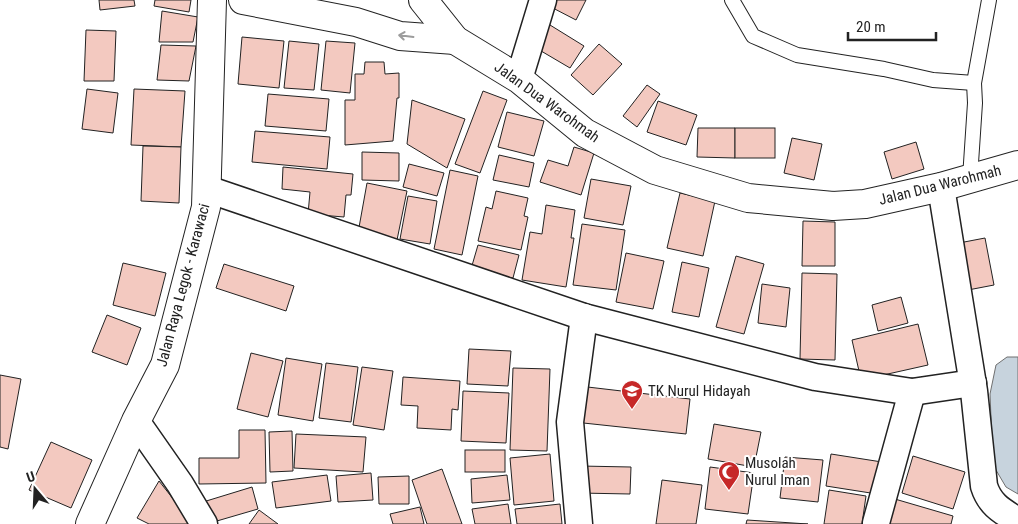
<svg xmlns="http://www.w3.org/2000/svg" width="1018" height="524" viewBox="0 0 1018 524" font-family="'Roboto Condensed',sans-serif">
<style>
.water{fill:#c7d3dd;stroke:#6f6f6f}
.building{fill:#f3c9c0;stroke:#222}
.lines{fill:none;stroke-linecap:round;stroke-linejoin:round}
.service-casing{stroke:#222;stroke-width:16}
.minor-casing{stroke:#222;stroke-width:29}
.tertiary-casing{stroke:#222;stroke-width:30}
.primary-casing{stroke:#222;stroke-width:30}
.service{stroke:#fff;stroke-width:14}
.minor{stroke:#fff;stroke-width:26}
.tertiary{stroke:#fff;stroke-width:28}
.primary{stroke:#fff;stroke-width:28}
.oneway{stroke:#9c9c9c}
.labels{text-anchor:middle;dominant-baseline:central;stroke-width:4;stroke-linejoin:round;paint-order:stroke}
.street-label{font-size:15px;fill:#222;stroke:#fff}
.poi-label{font-size:15px;fill:#222;stroke:#fff;text-anchor:start}
</style>
<rect width="100%" height="100%" fill="#fff"/>
<!-- water -->
<polygon class="water" points="1007,357 1018,357 1018,494 1006,487 993,465 990,394 996,365"/>
<!-- building -->
<g class="building">
<polygon points="99,0 134,0 135,6 100,10"/>
<polygon points="155,0 191,0 189,12 154,6"/>
<polygon points="552,0 586,0 576,20 549,6"/>
<polygon points="162,11 198,17 193,42 159,42"/>
<polygon points="550,25 584,46 570,68 536,48"/>
<polygon points="86,30 116,31 114,81 84,81"/>
<polygon points="242,37 284,41 279,88 238,84"/>
<polygon points="289,41 319,44 314,90 284,88"/>
<polygon points="326,41 355,43 350,93 321,90"/>
<polygon points="599,44 622,64 593,95 571,75"/>
<polygon points="161,45 196,46 189,81 157,80"/>
<polygon points="365,62 384,62 385,74 399,73 399,98 397,98 393,141 345,145 345,100 355,100 355,74 364,74"/>
<polygon points="647,85 660,94 637,127 623,116"/>
<polygon points="87,89 118,93 113,133 82,129"/>
<polygon points="134,89 185,91 181,147 131,145"/>
<polygon points="483,91 507,100 480,173 455,164"/>
<polygon points="268,94 329,99 326,131 265,126"/>
<polygon points="412,100 465,119 447,168 407,144"/>
<polygon points="658,101 697,115 686,145 647,132"/>
<polygon points="507,112 544,121 534,156 498,147"/>
<polygon points="698,128 735,128 735,158 697,157"/>
<rect x="735" y="128" width="40" height="30"/>
<polygon points="255,131 330,137 327,169 252,162"/>
<polygon points="792,138 822,144 814,180 784,173"/>
<polygon points="916,142 924,169 892,179 884,152"/>
<polygon points="143,146 181,147 179,203 141,201"/>
<polygon points="574,147 594,153 581,195 540,182 548,160 568,166"/>
<polygon points="362,152 399,153 399,181 362,180"/>
<polygon points="499,155 534,163 529,187 493,180"/>
<polygon points="409,164 444,173 437,196 403,187"/>
<polygon points="283,167 353,174 351,195 346,195 344,217 308,214 310,192 282,189"/>
<polygon points="450,170 478,176 462,255 434,249"/>
<polygon points="591,179 631,186 623,225 584,218"/>
<polygon points="367,183 407,191 397,240 358,233"/>
<polygon points="496,191 528,198 524,216 528,217 521,250 478,241 486,207 492,209"/>
<polygon points="680,193 715,201 703,256 667,248"/>
<polygon points="408,196 437,201 430,244 400,239"/>
<polygon points="546,205 575,210 571,238 574,238 566,287 522,280 530,232 542,234"/>
<polygon points="803,221 835,222 835,266 802,266"/>
<polygon points="582,224 625,230 616,290 573,285"/>
<polygon points="985,238 994,285 968,290 959,243"/>
<polygon points="478,245 519,255 513,278 471,269"/>
<polygon points="626,253 664,261 653,309 616,302"/>
<polygon points="736,256 764,264 744,334 716,327"/>
<polygon points="682,262 709,268 699,317 672,312"/>
<polygon points="123,263 166,273 155,316 113,305"/>
<polygon points="224,264 294,286 286,311 216,288"/>
<polygon points="802,273 837,274 835,360 800,359"/>
<polygon points="762,284 790,288 786,327 758,323"/>
<polygon points="901,297 908,323 878,331 872,305"/>
<polygon points="107,315 141,328 127,365 92,352"/>
<polygon points="918,324 928,365 861,380 852,340"/>
<polygon points="469,349 511,351 508,386 467,384"/>
<polygon points="251,353 283,361 268,417 237,409"/>
<polygon points="286,358 322,364 313,421 278,415"/>
<polygon points="326,363 358,367 351,422 319,418"/>
<polygon points="362,367 393,371 384,430 353,425"/>
<polygon points="513,368 550,369 547,451 510,450"/>
<polygon points="0,375 21,379 8,449 0,447"/>
<polygon points="403,377 460,381 458,410 452,409 451,430 417,428 418,406 401,405"/>
<polygon points="579,386 690,399 686,434 574,422"/>
<polygon points="463,391 509,393 506,443 461,441"/>
<polygon points="714,424 761,432 754,467 708,459"/>
<polygon points="239,430 265,430 266,483 199,484 199,458 239,458"/>
<polygon points="292,431 293,471 270,472 269,432"/>
<polygon points="296,434 366,437 363,472 294,468"/>
<polygon points="51,442 92,460 71,508 29,490"/>
<rect x="465" y="450" width="40" height="22"/>
<polygon points="550,454 554,501 514,505 510,458"/>
<polygon points="831,454 882,462 877,494 826,486"/>
<polygon points="913,456 965,472 953,509 902,493"/>
<polygon points="785,457 823,460 818,502 780,498"/>
<polygon points="580,466 631,467 630,494 579,493"/>
<polygon points="710,467 754,473 748,514 705,509"/>
<polygon points="442,469 462,524 427,524 412,480"/>
<polygon points="371,473 373,500 338,502 336,476"/>
<polygon points="327,475 331,501 276,508 272,482"/>
<polygon points="507,475 510,500 472,503 471,479"/>
<polygon points="409,476 409,504 379,504 378,477"/>
<polygon points="662,480 702,485 696,524 656,524"/>
<polygon points="159,481 193,524 149,524 137,518"/>
<polygon points="252,487 258,509 210,523 203,502"/>
<polygon points="829,490 866,496 862,524 824,524"/>
<polygon points="888,497 953,516 951,524 882,524"/>
<polygon points="508,504 511,524 475,524 472,509"/>
<polygon points="560,504 562,524 517,524 515,509"/>
<polygon points="420,507 424,524 393,524 390,514"/>
<polygon points="259,510 278,524 249,524"/>
<polygon points="747,520 808,524 746,524"/>
</g>
<g class="lines">
<!-- service casing -->
<g class="service-casing">
<g id="service">
<polyline points="732,0 753,36 797,55 884,69 933,80 974,83"/>
<polyline points="970,178 975,103 974,83 989,0"/>
</g>
</g>
<!-- minor casing -->
<g class="minor-casing">
<g id="minor">
<polyline points="519,79 543,0"/>
<path d="M941,187l33,204 10,95c6,19 18,25 34,35"/>
<polyline points="207,189 584,317 815,377 912,392 973,383"/>
<polyline points="136,421 180,484 204,524"/>
<polyline points="876,523 912,392"/>
<polyline points="579,524 570,422 584,317"/>
</g>
</g>
<!-- tertiary casing -->
<g class="tertiary-casing">
<g id="tertiary">
<polyline points="243,0 356,22 400,36 455,40"/>
<polyline points="423,0 455,40 519,79 585,133 655,170 748,198 833,206 865,204 941,187 1018,165"/>
</g>
</g>
<!-- primary casing -->
<g class="primary-casing">
<polyline id="primary" points="90,524 136,421 165,365 206,207 212,0"/>
</g>
<!-- service -->
<use href="#service" class="service"/>
<!-- minor -->
<use href="#minor" class="minor"/>
<!-- tertiary -->
<use href="#tertiary" class="tertiary"/>
<!-- primary -->
<use href="#primary" class="primary"/>
</g>
<!-- one-way arrows -->
<defs><path id="oneway-shaft" d="M-6 0H5M1.5-3L5.5 0L1.5 3" fill="none" stroke-width="1.6" stroke-linecap="round" stroke-linejoin="round" transform="scale(1.25)"/></defs>
<use class="oneway" href="#oneway-shaft" transform="translate(406 36) rotate(-173)"/>
<!-- icons -->
<defs>
<g id="school-pin" transform="scale(1.125)"><path d="M0 17L-7.5 6A9.5 9.5 0 1 1 7.5 6Z" fill="#c62828" stroke="#fff"/><path d="M0-5L7-2L0 1L-7-2ZM-4 1L0 2.5L4 1V4Q0 6-4 4Z" fill="#fff"/></g>
<g id="mosque-pin" transform="scale(1.125)"><path d="M0 17L-7.5 6A9.5 9.5 0 1 1 7.5 6Z" fill="#c62828" stroke="#fff"/><path d="M3.5-4.9A6 6 0 1 0 3.5 4.9A5 5 0 1 1 3.5-4.9Z" fill="#fff"/></g>
</defs>
<g fill-rule="evenodd">
<use href="#school-pin" x="632" y="391"/>
<use href="#mosque-pin" x="729" y="472"/>
</g>
<g class="labels">
<!-- street labels -->
<g class="street-label">
<text transform="translate(547 102) rotate(36)">Jalan Dua Warohmah</text>
<text transform="translate(940 185) rotate(-14)">Jalan Dua Warohmah</text>
<text transform="translate(183 285) rotate(-75)">Jalan Raya Legok - Karawaci</text>
</g>
<!-- poi labels -->
<g class="poi-label">
<text x="648" y="391">TK Nurul Hidayah</text>
<text x="745" y="463">Musolah<tspan x="745" dy="17">Nurul Iman</tspan></text>
</g>
</g>
<!-- north arrow -->
<g transform="translate(35 489) rotate(341)" stroke="#ffffff" stroke-width="4" paint-order="stroke">
<path d="M0-4L9 19L0 12L-9 19Z" fill="#222222"/>
<text y="-8" font-size="14" font-weight="bold" text-anchor="middle" fill="#222222">U</text>
</g>
<!-- scale -->
<path d="M848 32v8h88v-8" fill="none" stroke="#222222" stroke-width="2.5"/>
<text x="856" y="32" font-size="15" fill="#222222" stroke="#ffffff" stroke-width="4" paint-order="stroke">20 m</text>
</svg>
